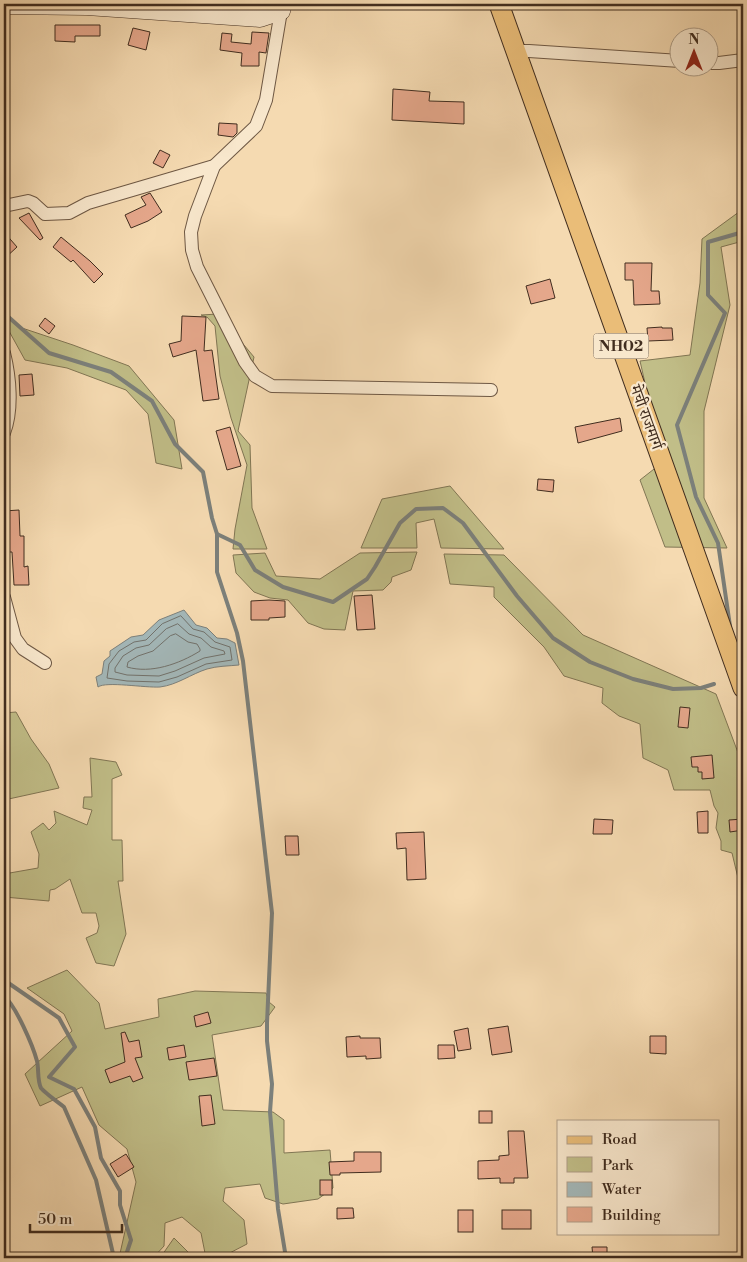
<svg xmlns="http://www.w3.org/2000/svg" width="747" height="1262" viewBox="0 0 747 1262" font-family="'Libre Bodoni','Noto Serif Devanagari',serif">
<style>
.green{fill:#c1be88;stroke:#817654}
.water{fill:#a3b7b8;stroke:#7c807b}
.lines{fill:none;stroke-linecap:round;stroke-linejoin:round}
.shore{stroke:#72726c;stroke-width:1}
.stream{stroke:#7c807b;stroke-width:4}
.building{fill:#e5a78b;stroke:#412d1f}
.street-casing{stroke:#6e5844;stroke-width:14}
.secondary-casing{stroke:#412d1f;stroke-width:19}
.primary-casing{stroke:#412d1f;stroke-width:21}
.street{stroke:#f8e7cc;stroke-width:12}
.secondary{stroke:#f8e7cc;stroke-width:18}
.primary{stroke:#eabd78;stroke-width:19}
.labels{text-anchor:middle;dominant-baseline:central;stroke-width:4.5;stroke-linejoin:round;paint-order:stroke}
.shield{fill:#f8e7cc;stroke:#786553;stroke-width:1}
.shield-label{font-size:15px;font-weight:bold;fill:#412d1f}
.street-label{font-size:16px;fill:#412d1f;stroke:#f8e7cc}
</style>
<rect width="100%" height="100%" fill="#f5dab1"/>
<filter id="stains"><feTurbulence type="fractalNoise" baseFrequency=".004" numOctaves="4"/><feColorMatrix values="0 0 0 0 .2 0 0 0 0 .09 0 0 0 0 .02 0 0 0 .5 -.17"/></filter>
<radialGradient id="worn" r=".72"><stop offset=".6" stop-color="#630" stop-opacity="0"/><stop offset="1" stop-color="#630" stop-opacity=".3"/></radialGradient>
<!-- green -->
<g class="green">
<polygon points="743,209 743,241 721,247 730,305 704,411 704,498 727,548 665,547 640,480 663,462 640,361 690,355 700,283 702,239"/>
<polygon points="4,311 19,327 73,345 129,366 174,420 182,469 156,463 148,414 126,390 67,368 25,360 4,322"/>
<polygon points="218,314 254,357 238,431 250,445 252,508 267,549 233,549 235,529 247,465 231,418 220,376 215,326 207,317 201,315"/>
<polygon points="450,486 504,549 441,548 434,519 416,523 417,548 361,548 382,499"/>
<polygon points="417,552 411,570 392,577 391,582 383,590 353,591 345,630 324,629 308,623 288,600 270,598 254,592 236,573 233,555 265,553 276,576 320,579 360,553"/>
<polygon points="444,554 504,555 583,635 716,694 743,766 743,877 738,878 732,853 721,850 721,841 716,828 718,813 714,806 710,790 674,790 668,770 643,758 640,724 619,716 602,703 603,688 564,676 544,647 494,597 494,587 450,584"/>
<polygon points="16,712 31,739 49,764 59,788 4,800 4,713"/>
<polygon points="90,758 116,762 122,775 112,779 112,840 122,840 123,881 118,881 126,934 114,966 96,963 86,938 97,933 99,926 96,913 82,913 70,879 55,889 50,890 49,901 4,897 4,874 38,868 39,854 31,832 43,823 49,830 56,823 54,811 87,825 92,810 83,808 84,797 92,797"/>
<polygon points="67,970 99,1003 105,1029 159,1017 158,999 195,991 266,993 269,1002 275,1007 261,1026 212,1035 223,1110 273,1112 284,1120 284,1153 330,1150 333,1188 318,1199 283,1204 265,1198 260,1184 225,1188 223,1201 244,1220 247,1244 220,1258 206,1258 201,1233 182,1217 165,1223 164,1246 153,1258 119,1258 136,1182 127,1149 99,1125 82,1087 40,1106 25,1074 72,1031 64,1014 27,988"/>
<polygon points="174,1238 194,1258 160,1258"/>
</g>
<!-- water -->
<path class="water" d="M184,610l12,15 11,3 10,10 10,1 8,4 4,22c-10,1 -22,1 -32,4 -16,5 -30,16 -47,18 -15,1 -54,-6 -62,0l-2,-10 6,-3 2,-13 6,-5v-5l21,-14 12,-2 16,-15z"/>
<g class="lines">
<!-- shore -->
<g class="shore">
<polygon points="181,616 193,629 204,632 215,642 230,647 232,660 206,664 177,677 159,682 127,681 107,678 109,664 119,651 134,642 146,640 162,624"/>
<polygon points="178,624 189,634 201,638 211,647 224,651 225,654 204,658 175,671 159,676 127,675 115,672 115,668 123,656 136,648 149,645 166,629"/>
<path d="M176,634l12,8 9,2 3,5v2c-21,13 -49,23 -73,16l1,-5 10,-6 15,-5 17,-15z"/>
</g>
<!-- stream -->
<g class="stream">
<polyline points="4,313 49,353 111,372 152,401 175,444 203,472 212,518 217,534 240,545 255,570 283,587 333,602 367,579 375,567 400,523 416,509 443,508 463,523 517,596 553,638 590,662 633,679 673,689 701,688 714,684"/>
<polyline points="217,534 217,572 237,633 243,661 272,913 267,1023 267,1041 272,1084 270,1112 278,1209 286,1258"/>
<polyline points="730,626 718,543 696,497 677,425 725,313 708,295 708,242 743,232"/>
<polyline points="737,644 743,659"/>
<polyline points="4,892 7,891"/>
<polyline points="4,980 59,1018 75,1047 49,1077 74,1089 95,1127 101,1158 120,1191 120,1205 131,1240 125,1258"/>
<path d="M4,996c12,10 29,50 33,65 2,8 0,19 4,27 4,5 18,15 23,19l32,73 18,78"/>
</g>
</g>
<!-- building -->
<g class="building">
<polygon points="55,25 100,25 100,36 75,36 75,42 55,41"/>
<polygon points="133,28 150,32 146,50 128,45"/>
<polygon points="252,32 269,33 266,53 259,52 259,66 241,66 242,53 220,50 222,33 232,34 231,42 251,44"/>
<polygon points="393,89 430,92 429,101 464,102 464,124 392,120"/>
<polygon points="219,123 237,124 237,133 233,137 218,135"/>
<polygon points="160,150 170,155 163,168 153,163"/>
<polygon points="150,193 162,212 148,221 131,228 125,215 146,205 141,197"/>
<polygon points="29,213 43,238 40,240 19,218"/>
<polygon points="4,232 17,247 4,259"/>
<polygon points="61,237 90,261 103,274 94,283 73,260 71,262 53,247"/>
<polygon points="625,263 652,263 651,291 659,291 660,304 634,305 633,280 625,280"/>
<polygon points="550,279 555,298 531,304 526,286"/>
<polygon points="182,316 206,317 204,351 212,350 219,399 203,401 196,350 173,357 169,344 181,341"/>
<polygon points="45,318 55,326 49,334 39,326"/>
<polygon points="662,327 662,328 672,328 673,340 648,341 647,328"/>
<polygon points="32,374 34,395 20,396 19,375"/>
<polygon points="620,418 622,431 578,443 575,427"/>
<polygon points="230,427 241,466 227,470 216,431"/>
<polygon points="538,479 554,480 553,492 537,490"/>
<polygon points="19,510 20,536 24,536 24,567 28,566 29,585 14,585 12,552 7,552 7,527 4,527 4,511"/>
<polygon points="372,595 375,629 357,630 354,596"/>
<polygon points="269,600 285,601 285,617 269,618 269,620 251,620 251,601"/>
<polygon points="680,707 690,708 688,728 678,727"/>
<polygon points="712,755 714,778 702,779 702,772 698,772 698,767 692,767 691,757"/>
<polygon points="708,811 708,833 698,833 697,812"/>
<polygon points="594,819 613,820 612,834 593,834"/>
<polygon points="743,819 743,830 730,832 729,820"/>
<polygon points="424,832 426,879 407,880 406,848 397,849 396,833"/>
<polygon points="285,836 298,836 299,855 286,855"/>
<polygon points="208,1012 211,1023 196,1027 194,1016"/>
<polygon points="508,1026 512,1052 492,1055 488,1029"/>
<polygon points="468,1028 471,1049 458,1051 454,1031"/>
<polygon points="125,1032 129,1042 139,1040 142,1057 135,1058 143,1078 133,1082 130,1076 110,1083 105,1070 125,1062 121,1033"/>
<polygon points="360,1036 360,1038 380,1038 381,1058 366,1059 366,1056 347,1057 346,1037"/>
<polygon points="650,1036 666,1036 666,1054 650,1053"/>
<polygon points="184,1045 186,1057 169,1060 167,1048"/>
<polygon points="438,1045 454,1045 455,1058 438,1059"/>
<polygon points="214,1058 217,1076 189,1080 186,1062"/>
<polygon points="211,1095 215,1124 202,1126 199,1096"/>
<rect x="479" y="1111" width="13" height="12"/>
<polygon points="508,1131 524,1131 528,1178 514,1178 514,1183 500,1183 500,1178 478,1179 478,1161 499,1160 499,1156 509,1155"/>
<polygon points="354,1152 381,1152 381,1172 340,1173 340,1175 330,1175 329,1162 354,1161"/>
<polygon points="126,1154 134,1167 118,1177 110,1164"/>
<rect x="320" y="1180" width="12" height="15"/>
<polygon points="337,1208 353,1208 354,1218 337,1219"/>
<rect x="458" y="1210" width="15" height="22"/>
<rect x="502" y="1210" width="29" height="19"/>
<polygon points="592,1247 607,1247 607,1258 593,1258"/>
</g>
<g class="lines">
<!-- street casing -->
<g class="street-casing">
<g id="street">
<polyline points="516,51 529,51 680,61"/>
<polyline points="710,63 719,63 743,60"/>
<polyline points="214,166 195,216 191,232 192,250 197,267 245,362 255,376 272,386 491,390"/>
<polyline points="4,206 28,201 33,203 45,214 69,213 88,203 214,166 256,126 266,100 281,11"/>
<path d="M4,353c6,24 9,57 0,80"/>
<polyline points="4,597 15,638 23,649 45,663"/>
</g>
</g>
<!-- secondary casing -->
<g class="secondary-casing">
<polyline id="secondary" points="4,5 87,6 260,18 281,11 283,4"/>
</g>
<!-- primary casing -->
<g class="primary-casing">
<polyline id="primary" points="499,4 743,688"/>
</g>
<!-- street -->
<use href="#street" class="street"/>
<!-- secondary -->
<use href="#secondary" class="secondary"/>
<!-- primary -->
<use href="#primary" class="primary"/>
</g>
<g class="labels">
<!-- shield labels -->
<rect class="shield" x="593.5" y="333.5" width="55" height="25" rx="4"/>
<g class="shield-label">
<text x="621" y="346">NH02</text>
</g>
<!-- street labels -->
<g class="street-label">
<text transform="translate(646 417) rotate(70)">मेची राजमार्ग</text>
</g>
</g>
<!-- margin -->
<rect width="747" height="1262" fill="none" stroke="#f5dab1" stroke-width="20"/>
<rect x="5" y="5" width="737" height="1252" fill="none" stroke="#412d1f" stroke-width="2.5"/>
<rect x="10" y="10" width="727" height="1242" fill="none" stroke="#412d1f"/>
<!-- legend -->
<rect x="557" y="1120" width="162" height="115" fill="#f8e7cc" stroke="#af9d87"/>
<rect x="567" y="1136" width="25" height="8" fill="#eabd78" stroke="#af9d87"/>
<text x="602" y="1144" font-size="15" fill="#412d1f">Road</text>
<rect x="567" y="1157" width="25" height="15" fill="#c1be88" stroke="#af9d87"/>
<text x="602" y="1170" font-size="15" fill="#412d1f">Park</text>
<rect x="567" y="1182" width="25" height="15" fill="#a3b7b8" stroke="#af9d87"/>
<text x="602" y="1194" font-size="15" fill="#412d1f">Water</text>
<rect x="567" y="1207" width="25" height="15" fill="#e5a78b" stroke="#af9d87"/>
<text x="602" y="1220" font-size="15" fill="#412d1f">Building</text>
<!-- north arrow -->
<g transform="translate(694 52)"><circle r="24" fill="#f8e7cc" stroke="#af9d87"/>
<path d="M0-4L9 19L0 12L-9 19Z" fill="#8f2418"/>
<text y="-8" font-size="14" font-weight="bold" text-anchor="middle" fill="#412d1f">N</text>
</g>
<!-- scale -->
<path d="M30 1224v8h92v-8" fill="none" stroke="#412d1f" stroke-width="2.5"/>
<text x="38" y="1224" font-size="15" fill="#412d1f" stroke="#f8e7cc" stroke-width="4" paint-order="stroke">50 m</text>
<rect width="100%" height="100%" filter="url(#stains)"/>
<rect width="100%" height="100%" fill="url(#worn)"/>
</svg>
